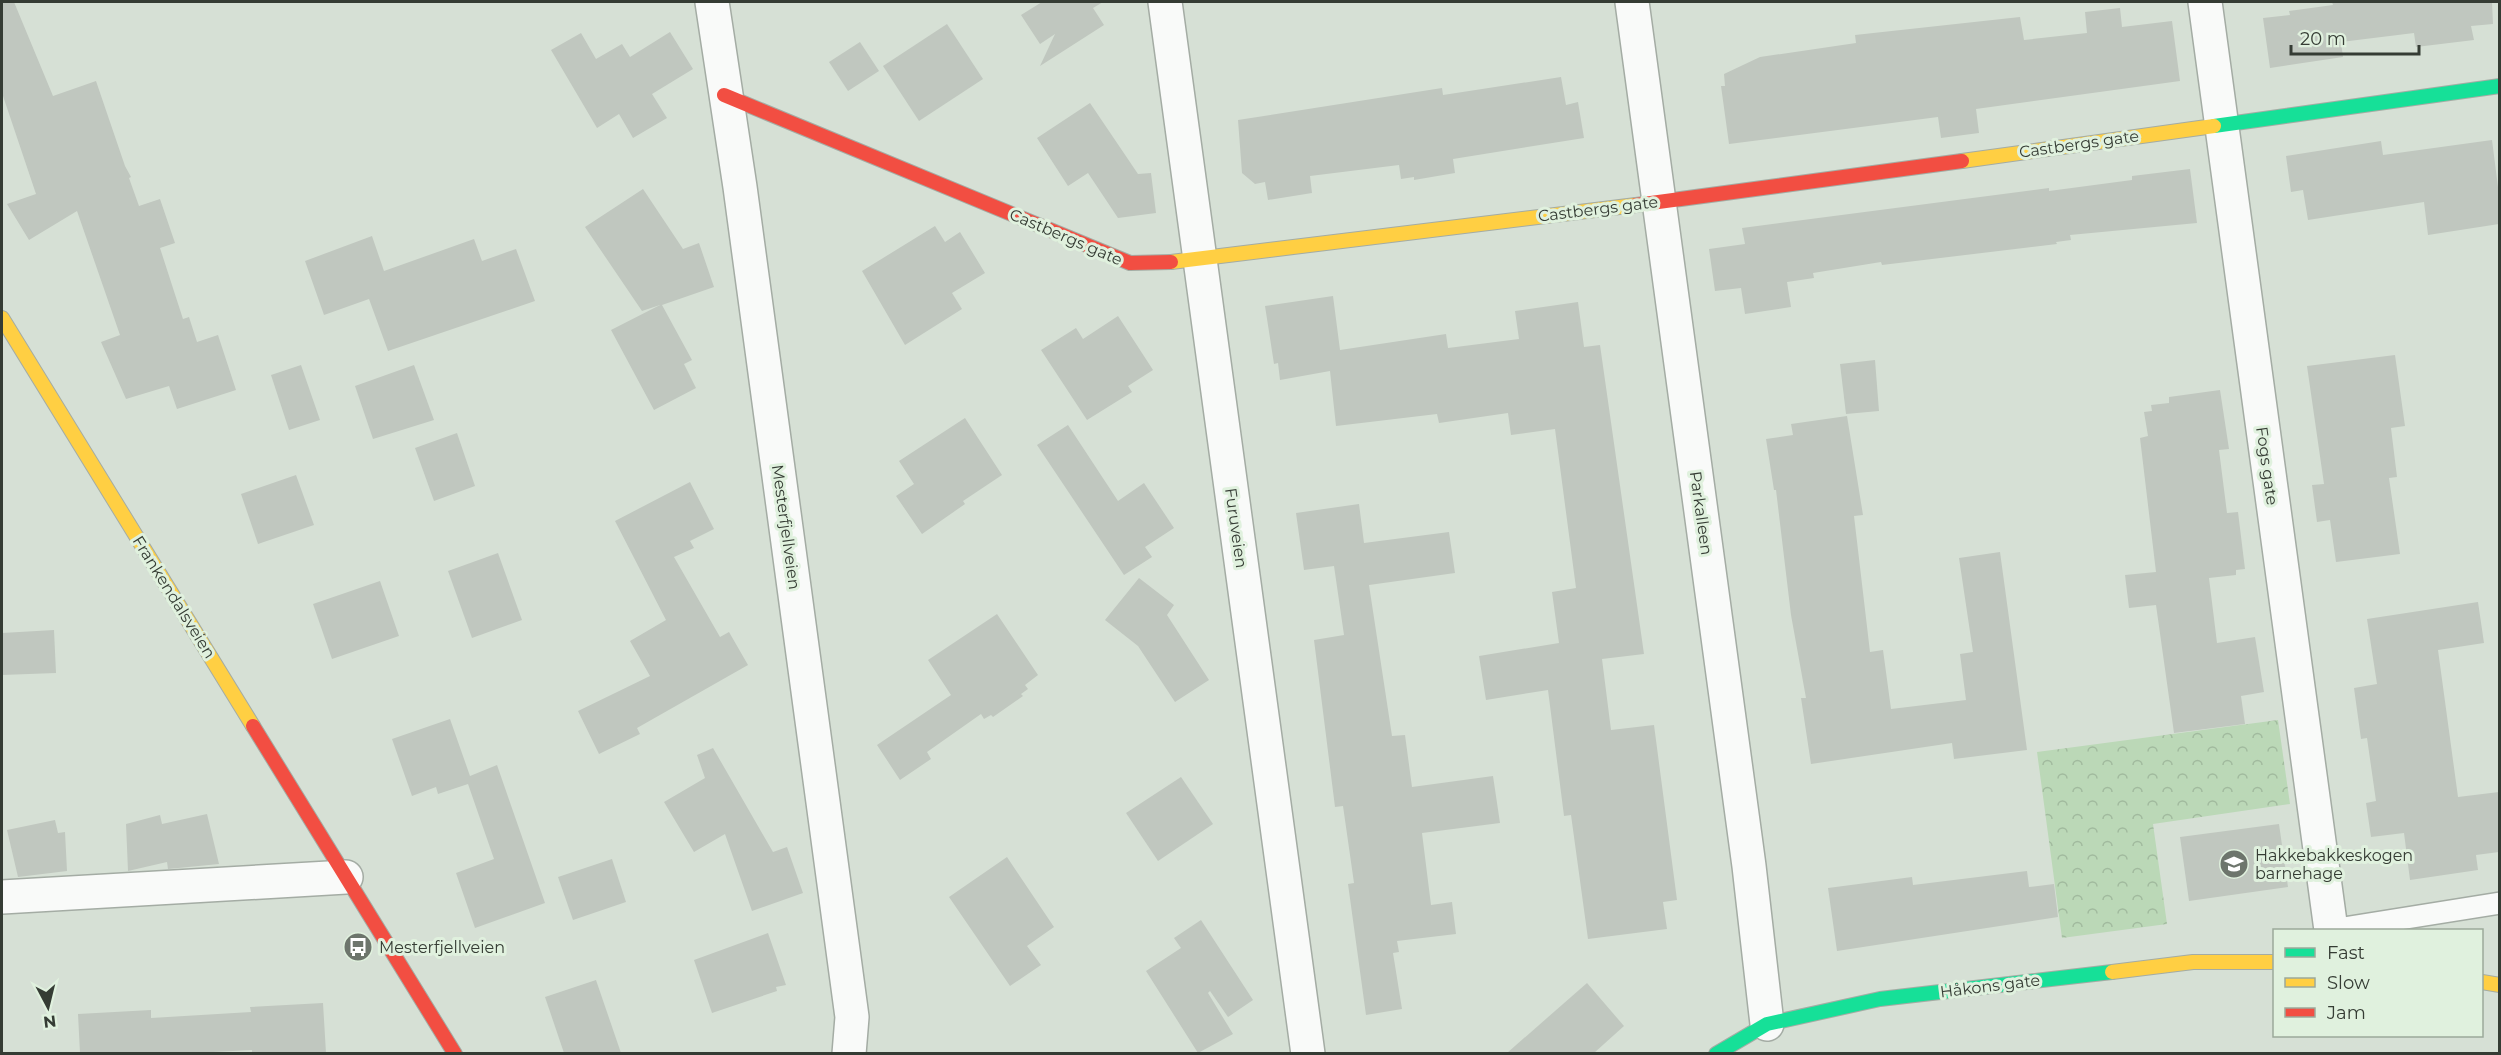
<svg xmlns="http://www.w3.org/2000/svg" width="2501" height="1055" viewBox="0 0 2501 1055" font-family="Montserrat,sans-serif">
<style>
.park{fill:url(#park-crowns)}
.building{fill:#c0c7bf}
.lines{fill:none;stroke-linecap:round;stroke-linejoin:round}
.lane-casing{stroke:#a4aca4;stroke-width:24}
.street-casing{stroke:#a4aca4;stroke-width:36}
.fast-casing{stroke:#a4aca4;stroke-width:16}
.slow-casing{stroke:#a4aca4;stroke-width:16}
.jam-casing{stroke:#a4aca4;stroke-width:16}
.lane{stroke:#f9faf9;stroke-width:21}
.street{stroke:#f9faf9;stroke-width:33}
.fast{stroke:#16e098;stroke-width:14}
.slow{stroke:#ffcf43;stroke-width:14}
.jam{stroke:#f24e42;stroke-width:14}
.labels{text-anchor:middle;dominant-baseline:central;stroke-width:6;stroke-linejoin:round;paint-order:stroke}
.street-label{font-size:16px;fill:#353c34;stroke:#e0f1de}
.poi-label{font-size:16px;fill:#353c34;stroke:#e0f1de;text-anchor:start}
</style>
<defs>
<pattern id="park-crowns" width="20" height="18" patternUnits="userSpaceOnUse" patternTransform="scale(1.5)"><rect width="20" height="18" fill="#bbd8b7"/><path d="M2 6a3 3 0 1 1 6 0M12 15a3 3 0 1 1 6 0" fill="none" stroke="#a1ba9e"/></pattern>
</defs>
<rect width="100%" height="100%" fill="#d6e0d5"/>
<!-- park -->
<polygon class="park" points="2278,720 2290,804 2153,824 2167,924 2062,938 2037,752"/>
<!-- building -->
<g class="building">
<polygon points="2,2 14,2 53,96 96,81 125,166 131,177 129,178 139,206 160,199 175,243 160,248 183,319 189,317 197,342 218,335 236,390 177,409 169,386 126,399 101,342 120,335 77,211 29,240 7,204 36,194 2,93"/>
<polygon points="1042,2 1103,2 1093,8 1104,25 1040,66 1055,34 1040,44 1021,15"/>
<polygon points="2332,2 2492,2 2493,24 2471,26 2474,40 2416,47 2414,33 2341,42 2343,57 2270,68 2263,18 2290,15 2289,11 2333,5"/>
<polygon points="2120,8 2122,27 2172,21 2180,81 1976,109 1979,133 1941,138 1938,117 1729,144 1721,86 1725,86 1724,74 1760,57 1856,43 1855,35 2020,17 2024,40 2087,33 2085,12"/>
<polygon points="947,24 983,79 919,121 883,66"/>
<polygon points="670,32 693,69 652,94 667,118 633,138 619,114 597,128 551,50 581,33 596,59 622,44 630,57"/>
<polygon points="860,42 879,71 848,91 829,62"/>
<polygon points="1561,77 1566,105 1578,102 1584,138 1453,159 1455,173 1414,180 1414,177 1401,179 1399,165 1310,176 1312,193 1268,200 1265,182 1255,184 1242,173 1238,120 1442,88 1443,95"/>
<polygon points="1090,103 1138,174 1151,173 1156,213 1118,218 1088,173 1068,186 1037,138"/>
<polygon points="2492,140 2499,195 2499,224 2428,235 2424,202 2308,220 2303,190 2291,192 2286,156 2381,141 2383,155"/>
<polygon points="2190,169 2197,223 2070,235 2071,240 2056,242 2057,244 1882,265 1881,262 1813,273 1814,278 1787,282 1791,307 1745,314 1741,288 1715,291 1709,249 1745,244 1742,228 2049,188 2049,191 2132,180 2132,176"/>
<polygon points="643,189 683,249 699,243 714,287 662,305 692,360 684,364 696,388 654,410 611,330 660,305 642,311 585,227"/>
<polygon points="935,226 945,242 960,232 985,273 952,293 962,309 905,345 862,271"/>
<polygon points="372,236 384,271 474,239 482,261 516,249 535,301 388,351 369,299 324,315 305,261"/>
<polygon points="1333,296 1340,350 1446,334 1448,348 1519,339 1515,311 1578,302 1584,347 1600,345 1644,654 1602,659 1611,730 1654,725 1677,900 1663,902 1667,929 1588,939 1571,815 1564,816 1548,690 1486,700 1479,656 1559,643 1552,592 1576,588 1555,429 1511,435 1508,413 1439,423 1437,414 1336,426 1330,371 1280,380 1278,363 1274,364 1265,306"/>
<polygon points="1118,316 1153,370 1128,386 1132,392 1087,420 1041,350 1076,328 1083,339"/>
<polygon points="2395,355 2405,426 2391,428 2397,477 2389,478 2400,554 2336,562 2330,520 2317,522 2312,485 2324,484 2307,366"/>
<polygon points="1875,360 1879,411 1846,414 1840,364"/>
<polygon points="301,365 320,420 289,430 271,375"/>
<polygon points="414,365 434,420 373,439 355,386"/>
<polygon points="2220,390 2229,449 2219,450 2227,513 2238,512 2245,569 2236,570 2236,575 2209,578 2217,643 2255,637 2264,692 2241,696 2245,724 2174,733 2156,605 2129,608 2125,575 2156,572 2140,438 2148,436 2144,412 2152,411 2151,405 2169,403 2169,397"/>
<polygon points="1847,416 1863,515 1854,516 1870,652 1883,650 1891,709 1966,700 1960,654 1973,652 1959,558 2000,552 2027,750 1954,759 1952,743 1811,764 1801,698 1806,698 1791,615 1776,490 1774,490 1766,439 1793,435 1791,424"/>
<polygon points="965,418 1002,475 963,501 965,504 922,534 896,496 914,484 899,461"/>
<polygon points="1068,425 1118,501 1144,483 1174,528 1145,547 1152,557 1124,575 1037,445"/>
<polygon points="457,433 475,486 434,501 415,448"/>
<polygon points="296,475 314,525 258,544 241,494"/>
<polygon points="690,482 714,529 690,541 694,548 674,557 720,637 729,632 748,665 637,728 640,734 599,754 578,711 650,676 630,641 666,620 615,521"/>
<polygon points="1359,504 1364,543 1449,532 1455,573 1369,585 1392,736 1405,735 1412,787 1493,776 1500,823 1422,833 1431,905 1452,902 1456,934 1397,941 1399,952 1393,953 1402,1009 1366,1015 1348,884 1354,883 1343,806 1335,807 1314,640 1344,635 1334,566 1304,570 1296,513"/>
<polygon points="498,553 522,620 472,638 448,571"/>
<polygon points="1139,578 1174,605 1167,615 1209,680 1175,702 1138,646 1105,620"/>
<polygon points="380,581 399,636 332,659 313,604"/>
<polygon points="2478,602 2484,643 2438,650 2458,797 2499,792 2499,852 2476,855 2478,870 2410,880 2404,833 2371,837 2366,803 2376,801 2367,738 2361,739 2354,688 2377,684 2367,619"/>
<polygon points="997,614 1038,675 1025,685 1028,689 1021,694 1023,696 993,717 991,715 984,719 981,714 927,752 931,759 900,780 877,745 951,695 928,660"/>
<polygon points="54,630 56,673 2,675 2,633"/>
<polygon points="450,719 470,776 497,765 545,903 475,928 456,873 494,859 468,784 438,794 436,787 412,796 392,739"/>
<polygon points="713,748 773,852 787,847 803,893 752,911 725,834 694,852 664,802 705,778 697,755"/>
<polygon points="1181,777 1213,824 1158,861 1126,813"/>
<polygon points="207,814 219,864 168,869 167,862 128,871 126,824 160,815 162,824"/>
<polygon points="55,820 58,833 65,832 67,871 18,877 7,830"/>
<polygon points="2279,824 2288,887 2189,901 2180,837"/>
<polygon points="1007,857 1054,927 1027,946 1041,965 1010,986 949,897"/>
<polygon points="612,859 626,902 573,920 558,877"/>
<polygon points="2027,871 2029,887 2054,884 2058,917 1837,951 1828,888 1912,877 1913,885"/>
<polygon points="1201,920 1253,1000 1228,1017 1210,991 1208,993 1233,1034 1198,1053 1146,971 1181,948 1174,938"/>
<polygon points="768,933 786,985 776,987 777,991 712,1013 694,960"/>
<polygon points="596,980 621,1053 564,1053 545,997"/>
<polygon points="1587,983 1624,1026 1594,1053 1507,1053"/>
<polygon points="323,1003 326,1053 252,1053 252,1050 194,1053 80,1053 78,1014 151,1010 151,1018 251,1012 250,1007"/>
</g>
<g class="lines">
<!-- lane casing -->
<g class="lane-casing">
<polyline id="lane" points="2331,930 2500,903"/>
</g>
<!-- street casing -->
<g class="street-casing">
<g id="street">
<polyline points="712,2 740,187 852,1017 849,1054"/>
<polyline points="1165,2 1308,1054"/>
<polyline points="1632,2 1749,866 1767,1024"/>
<polyline points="2205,2 2331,930"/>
<polyline points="2,897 346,877"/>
</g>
</g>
<!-- fast casing -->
<g class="fast-casing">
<g id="fast">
<polyline points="2214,126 2500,86"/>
<polyline points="1716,1054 1767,1024 1880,999 2112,972"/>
</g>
</g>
<!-- slow casing -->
<g class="slow-casing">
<g id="slow">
<polyline points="1962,161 2214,126"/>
<polyline points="1171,262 1636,205"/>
<polyline points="2,318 253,726"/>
<polyline points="2112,972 2193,962 2274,962"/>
<polyline points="2482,982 2500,985"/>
</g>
</g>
<!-- jam casing -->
<g class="jam-casing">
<g id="jam">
<polyline points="724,95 1130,263 1171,262"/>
<polyline points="1636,205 1962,161"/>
<polyline points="253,726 455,1054"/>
</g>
</g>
<!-- lane -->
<use href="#lane" class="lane"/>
<!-- street -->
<use href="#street" class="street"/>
<!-- fast -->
<use href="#fast" class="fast"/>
<!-- slow -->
<use href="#slow" class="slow"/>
<!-- jam -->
<use href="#jam" class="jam"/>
</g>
<!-- icons -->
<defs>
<g id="school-disc" transform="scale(1.5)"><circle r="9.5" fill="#6d756c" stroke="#e0f1de"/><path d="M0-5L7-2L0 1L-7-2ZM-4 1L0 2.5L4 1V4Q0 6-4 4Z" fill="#fff"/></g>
<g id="bus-disc" transform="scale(1.5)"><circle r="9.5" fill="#6d756c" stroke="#e0f1de"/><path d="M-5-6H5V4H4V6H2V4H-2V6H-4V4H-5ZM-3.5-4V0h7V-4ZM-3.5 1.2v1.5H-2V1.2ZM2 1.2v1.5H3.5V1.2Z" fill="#fff"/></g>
</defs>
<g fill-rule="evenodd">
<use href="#school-disc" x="2234" y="864"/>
<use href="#bus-disc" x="358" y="947"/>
</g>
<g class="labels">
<!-- street labels -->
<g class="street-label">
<text transform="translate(2079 144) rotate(-8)">Castbergs gate</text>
<text transform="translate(1598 209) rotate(-7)">Castbergs gate</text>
<text transform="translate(1066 237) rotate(23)">Castbergs gate</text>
<text transform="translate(2267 466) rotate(82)">Fogs gate</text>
<text transform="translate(1701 513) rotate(82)">Parkalleen</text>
<text transform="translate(786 527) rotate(82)">Mesterfjellveien</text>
<text transform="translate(1236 528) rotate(82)">Furuveien</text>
<text transform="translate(174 597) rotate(58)">Frankendalsveien</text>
<text transform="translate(1990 986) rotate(-7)">Håkons gate</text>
</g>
<!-- poi labels -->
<g class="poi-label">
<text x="2255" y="855">Hakkebakkeskogen<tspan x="2255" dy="18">barnehage</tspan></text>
<text x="379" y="947">Mesterfjellveien</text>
</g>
</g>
<!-- border -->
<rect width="2501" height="1055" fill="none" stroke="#353c34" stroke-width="6"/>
<!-- legend -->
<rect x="2273" y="929" width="210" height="108" fill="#e0f1de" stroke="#9ca99a" stroke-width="1.5"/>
<rect x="2285" y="948" width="30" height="9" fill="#16e098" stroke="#9ca99a" stroke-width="1.5"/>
<text x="2327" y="959" font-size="18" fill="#353c34">Fast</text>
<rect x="2285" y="978" width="30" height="9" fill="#ffcf43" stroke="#9ca99a" stroke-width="1.5"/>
<text x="2327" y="989" font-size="18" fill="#353c34">Slow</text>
<rect x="2285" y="1008" width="30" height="9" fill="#f24e42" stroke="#9ca99a" stroke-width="1.5"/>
<text x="2327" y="1019" font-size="18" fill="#353c34">Jam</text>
<!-- north arrow -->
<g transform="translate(48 1007) rotate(173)" stroke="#e0f1de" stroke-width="4.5" paint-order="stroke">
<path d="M0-4.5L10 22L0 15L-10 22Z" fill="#353c34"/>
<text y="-9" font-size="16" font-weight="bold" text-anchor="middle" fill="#353c34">N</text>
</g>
<!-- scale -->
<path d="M2291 45v9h128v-9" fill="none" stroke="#353c34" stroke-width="3"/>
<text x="2300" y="45" font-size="18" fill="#353c34" stroke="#e0f1de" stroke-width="4.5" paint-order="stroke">20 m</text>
</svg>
